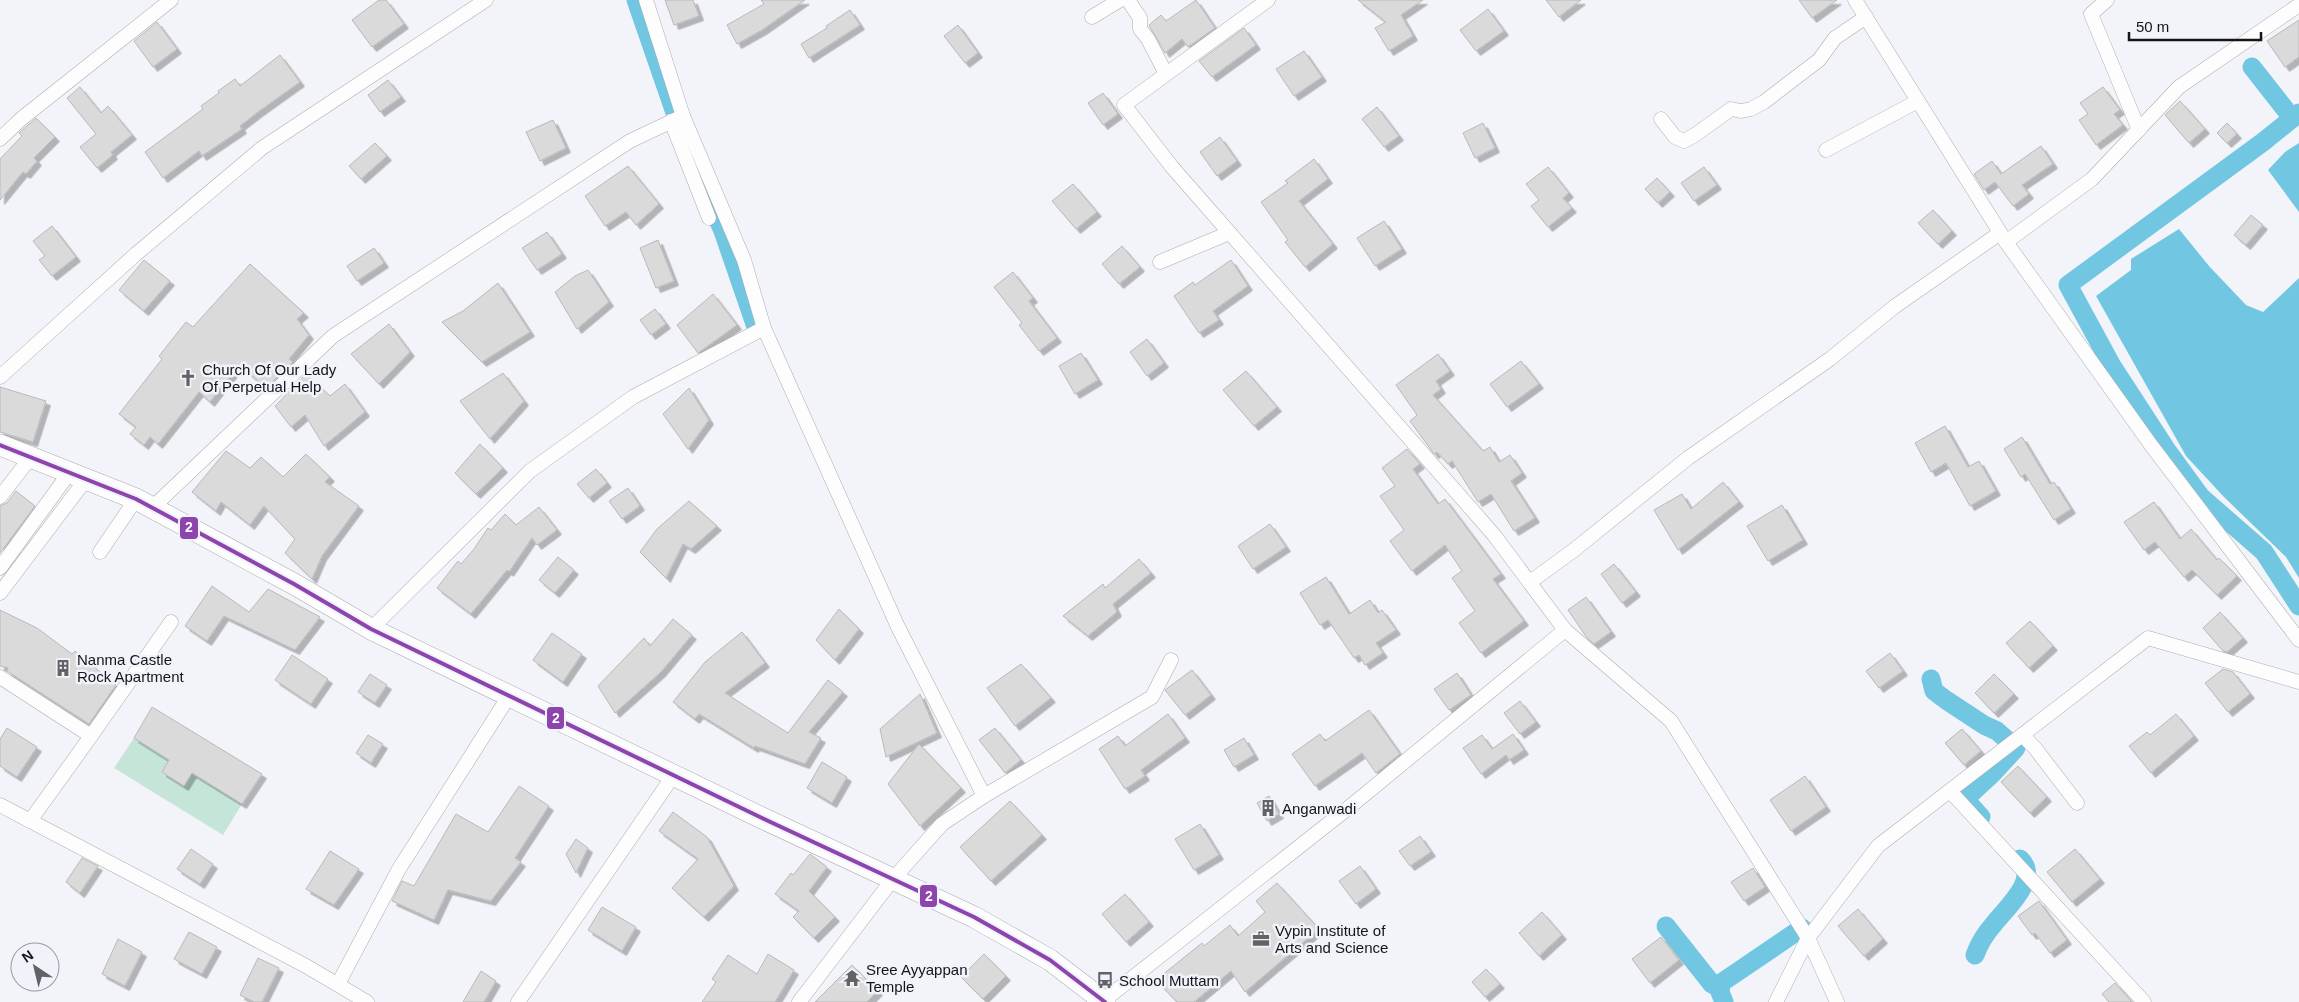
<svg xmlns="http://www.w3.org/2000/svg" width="2299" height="1002" viewBox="0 0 2299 1002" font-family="Arial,sans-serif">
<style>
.green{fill:#c4e5d7}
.water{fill:#71c7e1}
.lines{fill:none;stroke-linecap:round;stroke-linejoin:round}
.canal{stroke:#71c7e1;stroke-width:19}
.building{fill:#dbdadb;stroke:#b9b8ba;filter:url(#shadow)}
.street-casing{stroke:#acacb0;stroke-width:15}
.primary-casing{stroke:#acacb0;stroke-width:22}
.street{stroke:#fdfdfe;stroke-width:14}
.primary{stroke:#fdfdfe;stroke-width:21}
.bus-1-casing{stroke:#f1f3fb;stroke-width:8}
.bus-1{stroke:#8e44ad;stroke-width:4}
.labels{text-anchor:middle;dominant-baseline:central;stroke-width:5;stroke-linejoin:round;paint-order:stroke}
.poi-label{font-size:15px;fill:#151518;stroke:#f1f3fb;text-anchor:start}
.line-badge{stroke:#f1f3fb;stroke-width:2}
.badge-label{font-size:14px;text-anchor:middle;font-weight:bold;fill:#fff}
</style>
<defs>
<filter id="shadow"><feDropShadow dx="4.5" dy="4.5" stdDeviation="0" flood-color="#0004"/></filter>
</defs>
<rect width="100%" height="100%" fill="#f3f4f9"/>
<!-- green -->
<polygon class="green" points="134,738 169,760 162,772 183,786 192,773 242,804 223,835 114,768"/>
<!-- water -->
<g class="water">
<polygon points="2299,143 2299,212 2268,170 2285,152"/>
<polygon points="2179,229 2209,266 2246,305 2263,312 2299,278 2299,578 2286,557 2224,497 2186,456 2096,296 2131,270 2131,259"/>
</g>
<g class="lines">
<!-- canal -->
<g class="canal">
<polyline points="636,0 683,136"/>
<polyline points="2252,67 2292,118"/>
<polyline points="2299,113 2263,142 2068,285 2112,366 2166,449 2201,497 2264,552 2299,606"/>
<polyline points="698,173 723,231 756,327"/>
<polyline points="1931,679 1934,691 1946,700 1984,725 1997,731 2016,748 1992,774 1965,799 1981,817"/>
<polyline points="1666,926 1712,984 1720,988"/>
<path d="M1975,955c4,-11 10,-21 18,-30 11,-15 48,-46 27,-66"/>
<polyline points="1724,1002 1720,992 1721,983 1802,928"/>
</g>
</g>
<!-- building -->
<g class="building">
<polygon points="379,0 386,0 404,24 372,47 352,20"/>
<polygon points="665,0 693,0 699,16 674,25"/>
<polygon points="761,0 805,0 762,30 737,44 727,25 764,4"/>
<polygon points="1196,0 1215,28 1188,47 1182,39 1165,53 1149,25 1161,15 1166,21"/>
<polygon points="1358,0 1423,0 1401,15 1413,36 1389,51 1375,28 1386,22"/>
<polygon points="1546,0 1581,0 1559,17"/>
<polygon points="1799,0 1837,0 1812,18"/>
<polygon points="1488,9 1504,31 1476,51 1460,30"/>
<polygon points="850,10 860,25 809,58 801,44 827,28 826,26"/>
<polygon points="2299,20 2299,57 2285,67 2267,41"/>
<polygon points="157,22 177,49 153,67 134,41"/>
<polygon points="958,25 978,53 965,63 944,36"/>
<polygon points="1244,28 1256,45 1212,77 1199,61"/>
<polygon points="1304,51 1322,77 1294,96 1276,69"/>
<polygon points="280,55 300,82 258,112 240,126 242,129 202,156 199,151 163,178 145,152 203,109 201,106 219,93 218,91 235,79 240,86"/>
<polygon points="388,80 401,97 380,112 368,95"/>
<polygon points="80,87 101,113 108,106 132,135 111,152 113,155 97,168 80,147 96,134 67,98"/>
<polygon points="2103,87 2120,110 2114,114 2123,125 2096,145 2079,120 2088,114 2080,103"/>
<polygon points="1103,93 1118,114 1103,125 1088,103"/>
<polygon points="2180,101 2205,129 2189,143 2165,115"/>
<polygon points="1377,107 1399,136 1384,147 1362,119"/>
<polygon points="36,118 55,137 34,158 37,161 26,174 23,172 0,200 0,159 22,136 19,133"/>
<polygon points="553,120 566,148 540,161 526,132"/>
<polygon points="1483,123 1495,148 1475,158 1463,133"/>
<polygon points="2227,123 2237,134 2227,143 2217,133"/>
<polygon points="1220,137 1237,161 1217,176 1200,152"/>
<polygon points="375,143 387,156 361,179 349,166"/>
<polygon points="2041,146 2053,164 2022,185 2029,194 2013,206 1995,182 1984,190 1974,174 1992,161 2001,174"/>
<polygon points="1314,159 1328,179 1299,201 1333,244 1305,267 1285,242 1288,240 1261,202 1288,183 1285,181"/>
<polygon points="628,166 659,204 636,225 626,212 605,226 585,196"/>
<polygon points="1548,167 1569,193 1563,198 1572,208 1548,227 1531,206 1539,200 1526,184"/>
<polygon points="1704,167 1717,185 1694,201 1681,183"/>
<polygon points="1657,178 1670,192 1658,203 1645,189"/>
<polygon points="1073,184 1097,212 1076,229 1052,201"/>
<polygon points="1933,210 1952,231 1938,244 1918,223"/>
<polygon points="2251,215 2263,225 2246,245 2234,235"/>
<polygon points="1384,221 1402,249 1375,266 1357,238"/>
<polygon points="52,226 76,257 52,276 39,260 45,256 33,241"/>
<polygon points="547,232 562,254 537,270 522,248"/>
<polygon points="658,240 674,281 656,288 640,248"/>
<polygon points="1122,246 1140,267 1119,284 1102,264"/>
<polygon points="374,248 384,263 357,281 347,266"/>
<polygon points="144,260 170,281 144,311 119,290"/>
<polygon points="1231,260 1248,286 1213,311 1219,320 1199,333 1174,296 1193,282 1195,285"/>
<polygon points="250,264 304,313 297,319 309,335 289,359 293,362 266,388 239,365 210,402 199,392 158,444 150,437 144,445 130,434 136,427 119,414 162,359 159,356 186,322 193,327"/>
<polygon points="588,270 609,302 577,329 555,292 575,276"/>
<polygon points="1013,272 1033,298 1029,301 1057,338 1039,351 1019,325 1022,323 994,287"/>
<polygon points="498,283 530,332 482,362 442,322 463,311"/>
<polygon points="713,294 737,325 698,353 677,325"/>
<polygon points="655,309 666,324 651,335 640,320"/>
<polygon points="389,324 410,352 379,384 351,354"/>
<polygon points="1147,339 1164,363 1147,376 1130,352"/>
<polygon points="1081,353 1098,380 1075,394 1059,366"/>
<polygon points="1438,354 1450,371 1436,381 1441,389 1433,395 1483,451 1490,447 1499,462 1510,455 1522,473 1511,481 1535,518 1514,531 1491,494 1478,502 1452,461 1448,464 1437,452 1434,454 1410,421 1417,415 1396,385"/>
<polygon points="1521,361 1539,384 1507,407 1490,384"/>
<polygon points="1246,371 1277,407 1254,426 1223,390"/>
<polygon points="503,373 524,401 490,439 460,401"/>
<polygon points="306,374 330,396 345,384 365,412 324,446 305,415 291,427 275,406"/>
<polygon points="0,387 46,401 33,442 0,432"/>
<polygon points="689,388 709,420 688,449 663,414"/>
<polygon points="1945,426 1968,467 1979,461 1996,491 1970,506 1946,463 1931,472 1915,443"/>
<polygon points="2022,437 2050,484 2054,482 2071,509 2054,520 2025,474 2021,477 2004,449"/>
<polygon points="480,444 503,468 476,494 455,473"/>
<polygon points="1407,449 1420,464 1413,469 1438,504 1445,499 1501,574 1493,579 1524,621 1481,653 1459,623 1475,611 1452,578 1462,571 1445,545 1412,571 1390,541 1404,530 1380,496 1395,486 1382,468"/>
<polygon points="226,451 250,468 261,457 283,477 306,454 330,477 325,482 359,506 322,556 312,579 285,553 295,539 264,506 250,525 221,502 216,511 192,492"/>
<polygon points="596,469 607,483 589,498 577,484"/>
<polygon points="1723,482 1739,502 1678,550 1654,510 1682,494 1691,509"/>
<polygon points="628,488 640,506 622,519 609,501"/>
<polygon points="16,491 35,506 0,553 0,506 7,503"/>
<polygon points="689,501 717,526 691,549 683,544 666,578 640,552 657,529"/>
<polygon points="2154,502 2180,539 2191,529 2217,560 2219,558 2237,576 2217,595 2192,570 2184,577 2155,542 2144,550 2124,522"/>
<polygon points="1782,505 1803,540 1768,561 1747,526"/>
<polygon points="539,507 557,530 537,545 532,538 509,572 507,570 471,614 437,588 458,561 461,564 474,549 488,528 491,530 505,514 516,525"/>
<polygon points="1270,524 1286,547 1253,569 1238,546"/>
<polygon points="558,557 574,570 555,593 539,580"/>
<polygon points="1139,559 1151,573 1113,604 1117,612 1088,636 1063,616 1103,584 1105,588"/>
<polygon points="1614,564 1636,592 1622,603 1601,574"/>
<polygon points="1326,577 1349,614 1370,600 1378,613 1382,610 1396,630 1376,643 1383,653 1365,665 1359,655 1354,658 1328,620 1320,625 1300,593"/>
<polygon points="212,586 249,612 268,589 320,617 295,650 224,616 207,641 185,626"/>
<polygon points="1586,597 1611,632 1594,644 1587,638 1568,610"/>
<polygon points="839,609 859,629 835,660 816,640"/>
<polygon points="0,610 37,628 72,654 75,651 116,685 89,724 7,671 8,668 0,666"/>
<polygon points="2220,612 2243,638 2227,652 2223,651 2203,628"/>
<polygon points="673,619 692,635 661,672 615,713 598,686 644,638 650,646"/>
<polygon points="2030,621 2053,646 2029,668 2006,643"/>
<polygon points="742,632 765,663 725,693 788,733 828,680 843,692 809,732 821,738 805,764 755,746 754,748 699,714 695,719 673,702 705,662"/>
<polygon points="552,633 582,654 563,682 533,660"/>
<polygon points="1890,653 1903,671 1879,688 1866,671"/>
<polygon points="292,655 328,679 311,704 275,680"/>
<polygon points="1021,664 1051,698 1015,726 987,688"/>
<polygon points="2223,669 2233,672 2250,694 2228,712 2205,683"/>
<polygon points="1192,670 1211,695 1185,715 1165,690"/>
<polygon points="1457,673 1471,695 1449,710 1434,689"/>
<polygon points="370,674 387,685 375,703 358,692"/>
<polygon points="1994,674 2014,694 1994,713 1975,693"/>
<polygon points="920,694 937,733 886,757 880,729"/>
<polygon points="1520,701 1536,722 1520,734 1504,713"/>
<polygon points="152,707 262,774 242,804 192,773 184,786 162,772 169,760 134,738"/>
<polygon points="1369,710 1400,754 1376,773 1362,753 1315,786 1292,754 1320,734 1325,741"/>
<polygon points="1168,714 1185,738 1141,770 1145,776 1125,789 1099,749 1118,736 1125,746"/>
<polygon points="2176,714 2194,736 2151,773 2129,746 2147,732 2150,735"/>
<polygon points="7,728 37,747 17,777 0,766 0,739"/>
<polygon points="995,728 1021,760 1005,773 979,740"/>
<polygon points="1962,729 1981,751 1964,765 1945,743"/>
<polygon points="1513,734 1524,750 1509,760 1506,755 1481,774 1463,748 1482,735 1492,749"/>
<polygon points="368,735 383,744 371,763 356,753"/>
<polygon points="1244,738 1254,755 1234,767 1224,750"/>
<polygon points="919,744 961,788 920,826 888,784"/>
<polygon points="822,762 847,777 832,803 807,788"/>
<polygon points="2018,766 2047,797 2030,813 2001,782"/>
<polygon points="1805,776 1826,807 1791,831 1770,800"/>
<polygon points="519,786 549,806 515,858 521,862 491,901 448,890 434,920 392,901 402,881 414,886 456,814 488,832"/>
<polygon points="1269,796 1279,814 1267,821 1257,803"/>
<polygon points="1010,801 1042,835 991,881 960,847"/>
<polygon points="673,812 707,837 734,886 704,917 672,888 698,859 659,831"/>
<polygon points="1200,824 1219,855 1194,870 1175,839"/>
<polygon points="1420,836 1431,852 1410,866 1399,851"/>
<polygon points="576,839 588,848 576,873 566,854"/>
<polygon points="191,849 213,864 200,884 177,869"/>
<polygon points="2075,849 2100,879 2072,902 2047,872"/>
<polygon points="330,851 359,869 334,905 306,889"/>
<polygon points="810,854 827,867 809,891 835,917 814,938 793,917 799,911 775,894 791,873 793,875"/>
<polygon points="82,858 98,866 80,893 66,882"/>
<polygon points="1360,866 1376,889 1356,904 1339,881"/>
<polygon points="1753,868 1765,887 1744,901 1731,882"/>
<polygon points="1277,883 1319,929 1245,992 1231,971 1194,1002 1177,1002 1156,980 1202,943 1204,946 1230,925 1238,936 1265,912 1256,901"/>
<polygon points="1125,894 1149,922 1126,942 1102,914"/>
<polygon points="2039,901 2067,940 2050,953 2035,933 2032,935 2018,916"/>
<polygon points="602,907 636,927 622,951 588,930"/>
<polygon points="1858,909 1883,939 1864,956 1838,926"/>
<polygon points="1542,912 1562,935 1539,956 1519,933"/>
<polygon points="189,932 217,947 202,974 174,959"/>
<polygon points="1661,937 1679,960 1650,983 1632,959"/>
<polygon points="118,939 142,952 125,986 102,974"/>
<polygon points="768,954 794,970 775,1002 702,1002 716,982 712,979 728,955 757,974"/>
<polygon points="984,954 1006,976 983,999 961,977"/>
<polygon points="258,958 279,968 262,1002 254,1002 240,995"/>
<polygon points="852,965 878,991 867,1002 815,1002"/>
<polygon points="1486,969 1500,984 1485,997 1472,982"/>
<polygon points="481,971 496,981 484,1002 463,1002"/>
<polygon points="2115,983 2132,1002 2109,1002 2102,994"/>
</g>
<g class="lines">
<!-- street casing -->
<g class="street-casing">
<g id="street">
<polyline points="646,0 683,116 744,260 764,328 898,627 984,796"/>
<polyline points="1128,0 1140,18 1140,29 1148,39 1166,74"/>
<polyline points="1268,0 1124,105 1172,167 1494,535 1565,630 1671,721 1808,938 1776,1002"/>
<polyline points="1855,0 2006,242 2151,445 2299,640"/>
<polyline points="2107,0 2091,14 2139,130"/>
<polyline points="1092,17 1120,0"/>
<polyline points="1661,119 1675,137 1684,141 1695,135 1731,109 1741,111 1751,109 1764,102 1819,60 1835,38 1866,17"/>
<polyline points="671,121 709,218"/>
<polyline points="0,139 21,119 171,0"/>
<polyline points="1826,150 1918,101"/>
<polyline points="2006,242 2092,179 2179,87 2299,5"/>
<polyline points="1160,262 1229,233"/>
<polyline points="0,377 136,254 262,148 486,0"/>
<polyline points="0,497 31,457"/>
<polyline points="153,507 333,336 630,141 683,116"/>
<polyline points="100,552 136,499"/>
<polyline points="0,568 70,472"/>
<polyline points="1530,582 1574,550 1688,458 1830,359 1894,307 2000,233"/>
<polyline points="0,593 87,478"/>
<polyline points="371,629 530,471 633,397 764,328"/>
<polyline points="0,677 91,736 171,622"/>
<polyline points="2022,735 2035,748 2077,803"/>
<polyline points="1950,791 2144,1002"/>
<polyline points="0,805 306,966 367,1002"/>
<polyline points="30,821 91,736"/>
<polyline points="338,984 399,869 509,696"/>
<polyline points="1103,1001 1347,809 1565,630"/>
<polyline points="518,1002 673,776"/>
<polyline points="799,1002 893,879 942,824 984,796 1152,697 1171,660"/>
<polyline points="1837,1002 1808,938 1878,846 2148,638 2299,682"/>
</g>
</g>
<!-- primary casing -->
<g class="primary-casing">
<polyline id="primary" points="0,445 136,499 294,584 371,629 762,818 974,917 1050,960 1105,1002"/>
</g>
<!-- street -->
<use href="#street" class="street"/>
<!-- primary -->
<use href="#primary" class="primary"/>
<!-- bus-1 casing -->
<g class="bus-1-casing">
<polyline id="bus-1" points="0,445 136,499 294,584 371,629 762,818 974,917 1050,960 1105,1002"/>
</g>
<!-- bus-1 -->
<use href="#bus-1" class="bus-1"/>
</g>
<!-- icons -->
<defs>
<g id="church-bare" transform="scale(1.35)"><path d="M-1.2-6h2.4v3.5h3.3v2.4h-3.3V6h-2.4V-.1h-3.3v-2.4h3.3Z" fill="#636367" stroke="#f1f3fb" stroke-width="2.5" paint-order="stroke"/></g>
<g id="building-bare" transform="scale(1.35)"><path d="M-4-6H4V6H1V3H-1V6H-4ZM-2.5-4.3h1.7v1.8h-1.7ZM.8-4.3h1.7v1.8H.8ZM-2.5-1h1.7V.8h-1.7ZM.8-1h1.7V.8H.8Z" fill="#636367" stroke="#f1f3fb" stroke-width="2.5" paint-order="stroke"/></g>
<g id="office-bare" transform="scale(1.35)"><path d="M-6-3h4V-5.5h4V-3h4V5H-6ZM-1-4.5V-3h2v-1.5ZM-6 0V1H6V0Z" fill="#636367" stroke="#f1f3fb" stroke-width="2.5" paint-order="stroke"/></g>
<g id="temple-bare" transform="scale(1.35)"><path d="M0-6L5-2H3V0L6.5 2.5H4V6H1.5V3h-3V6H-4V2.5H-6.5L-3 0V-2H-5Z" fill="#636367" stroke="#f1f3fb" stroke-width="2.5" paint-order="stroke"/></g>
<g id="bus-bare" transform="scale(1.35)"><path d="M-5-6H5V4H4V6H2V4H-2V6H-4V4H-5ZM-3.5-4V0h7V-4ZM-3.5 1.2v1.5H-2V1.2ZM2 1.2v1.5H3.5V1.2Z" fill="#636367" stroke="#f1f3fb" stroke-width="2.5" paint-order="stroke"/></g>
</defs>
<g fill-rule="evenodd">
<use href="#church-bare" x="188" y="378"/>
<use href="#building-bare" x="63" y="668"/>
<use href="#building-bare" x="1268" y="808"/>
<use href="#office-bare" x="1261" y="939"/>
<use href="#temple-bare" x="852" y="978"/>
<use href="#bus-bare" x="1105" y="980"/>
</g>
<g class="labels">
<!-- poi labels -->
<g class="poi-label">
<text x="202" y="369">Church Of Our Lady<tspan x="202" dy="17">Of Perpetual Help</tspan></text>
<text x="77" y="659">Nanma Castle<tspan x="77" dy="17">Rock Apartment</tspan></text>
<text x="1282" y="808">Anganwadi</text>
<text x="1275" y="930">Vypin Institute of<tspan x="1275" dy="17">Arts and Science</tspan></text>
<text x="866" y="969">Sree Ayyappan<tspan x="866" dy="17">Temple</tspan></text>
<text x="1119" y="980">School Muttam</text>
</g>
</g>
<g class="line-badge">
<rect x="179" y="516" width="20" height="24" rx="5" fill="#8e44ad"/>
<rect x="546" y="706" width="19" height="24" rx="5" fill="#8e44ad"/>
<rect x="919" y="884" width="19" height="24" rx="5" fill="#8e44ad"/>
</g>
<g class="badge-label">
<text x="189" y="532">2</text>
<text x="556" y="723">2</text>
<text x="929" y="901">2</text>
</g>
<!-- north arrow -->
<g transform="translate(35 967) rotate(325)"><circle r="24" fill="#f1f3fb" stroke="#999aa0"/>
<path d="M0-4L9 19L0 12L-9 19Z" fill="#636367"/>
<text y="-8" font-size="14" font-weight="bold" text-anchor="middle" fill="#151518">N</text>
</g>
<!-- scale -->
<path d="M2129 32v8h132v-8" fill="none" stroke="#151518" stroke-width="2.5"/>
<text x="2136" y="32" font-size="15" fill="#151518" stroke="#f1f3fb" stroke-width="4" paint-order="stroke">50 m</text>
</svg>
